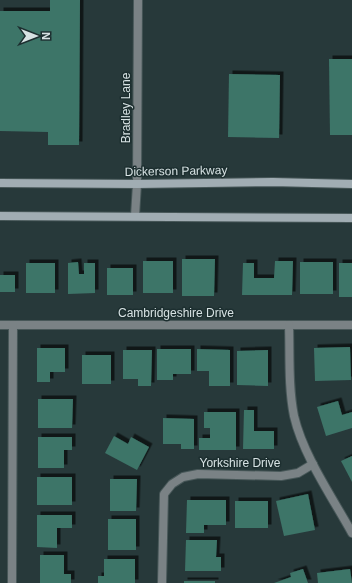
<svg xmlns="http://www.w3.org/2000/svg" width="352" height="583" viewBox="0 0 352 583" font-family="Arial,sans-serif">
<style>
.building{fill:#3d7468;filter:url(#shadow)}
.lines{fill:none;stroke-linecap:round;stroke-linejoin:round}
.minor-casing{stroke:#475758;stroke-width:10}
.secondary-casing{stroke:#475758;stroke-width:10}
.minor{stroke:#7a8285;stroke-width:8}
.secondary{stroke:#a1adb3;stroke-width:8}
.labels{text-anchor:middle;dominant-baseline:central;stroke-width:3;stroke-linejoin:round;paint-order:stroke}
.street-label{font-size:12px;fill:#d7e2e3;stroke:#1d2f30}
</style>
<defs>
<filter id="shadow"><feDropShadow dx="3.5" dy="-3.5" stdDeviation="0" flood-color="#0009"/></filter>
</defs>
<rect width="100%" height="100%" fill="#27393a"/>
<!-- building -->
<g class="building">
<polygon points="50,0 80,0 79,145 48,145 48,132 0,131 0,11 50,11"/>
<polygon points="329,59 352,59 352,135 330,135"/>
<polygon points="229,74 280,75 279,138 228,137"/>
<polygon points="182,259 215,259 214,296 182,296"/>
<rect x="143" y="261" width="30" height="32"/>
<polygon points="275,261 293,261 292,295 242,295 243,263 254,263 254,278 274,278"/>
<polygon points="78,262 79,274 84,274 84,263 95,263 95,293 68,294 68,263"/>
<rect x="300" y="262" width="33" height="32"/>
<rect x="26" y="263" width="29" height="30"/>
<rect x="339" y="263" width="13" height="34"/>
<rect x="107" y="268" width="26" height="27"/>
<rect x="0" y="275" width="15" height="17"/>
<polygon points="350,347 351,380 315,381 314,348"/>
<polygon points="37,348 65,348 65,372 50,372 50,382 37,382"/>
<polygon points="157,349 191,349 191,374 173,374 173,380 157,380"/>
<polygon points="197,349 230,350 230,386 209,386 209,371 197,371"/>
<polygon points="123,350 152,350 151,386 138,386 138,379 123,379"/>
<polygon points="268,350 268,386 237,385 237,351"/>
<rect x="82" y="355" width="29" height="29"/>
<polygon points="38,399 73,399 72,428 38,428"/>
<polygon points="338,401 342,415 352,412 352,428 326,436 317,407"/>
<polygon points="244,410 254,410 254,431 274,431 274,449 243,449"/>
<polygon points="204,412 236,412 236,450 199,450 199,438 210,438 210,428 204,428"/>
<polygon points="163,418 194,419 194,449 181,449 181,444 163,444"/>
<polygon points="114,436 128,444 131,437 149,447 137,470 105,453"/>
<polygon points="38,437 72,437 72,450 64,450 64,468 38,468"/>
<polygon points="352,456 352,482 341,461"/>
<rect x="37" y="477" width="35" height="28"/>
<polygon points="110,479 137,479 136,511 110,511"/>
<polygon points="308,494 315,530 284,536 276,501"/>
<polygon points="187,500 226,500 226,525 204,525 204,533 186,533"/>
<rect x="235" y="501" width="33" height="27"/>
<polygon points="37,515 72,515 72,528 57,528 57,548 37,547"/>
<rect x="108" y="519" width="28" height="31"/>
<polygon points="186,540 217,540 216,557 221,557 221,571 185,571"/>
<polygon points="40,555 64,555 64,574 71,574 71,583 40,583"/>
<polygon points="104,559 135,559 135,583 98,583 98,576 104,576"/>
<polygon points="303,569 308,583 274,583 291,577 290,573"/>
<polygon points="350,569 352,583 318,583 317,573"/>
<rect x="184" y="581" width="31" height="2"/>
</g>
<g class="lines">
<!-- minor casing -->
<g class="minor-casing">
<g id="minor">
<polyline points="135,216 137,184 138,0"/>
<polyline points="0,325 352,325"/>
<path d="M289,325c1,30 -1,61 5,91 9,39 38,81 58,117"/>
<polyline points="12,583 13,325"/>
<polyline points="162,583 164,494 172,484 183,477 198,474 281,476 298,473 313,464"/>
</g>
</g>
<!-- secondary casing -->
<g class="secondary-casing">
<g id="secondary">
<polyline points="0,183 137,184 273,182 352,184"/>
<polyline points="0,216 352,218"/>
</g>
</g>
<!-- minor -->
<use href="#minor" class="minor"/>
<!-- secondary -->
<use href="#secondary" class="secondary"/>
</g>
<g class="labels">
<!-- street labels -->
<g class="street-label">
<text transform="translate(126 108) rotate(-90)">Bradley Lane</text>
<text transform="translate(176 171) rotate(-1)">Dickerson Parkway</text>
<text x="176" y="313">Cambridgeshire Drive</text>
<text x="240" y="463">Yorkshire Drive</text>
</g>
</g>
<!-- north arrow -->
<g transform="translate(36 36) rotate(90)" stroke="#1d2f30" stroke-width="3" paint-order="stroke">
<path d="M0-3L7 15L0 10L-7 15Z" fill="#d7e2e3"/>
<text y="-6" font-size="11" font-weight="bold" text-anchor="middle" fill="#d7e2e3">N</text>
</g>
</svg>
